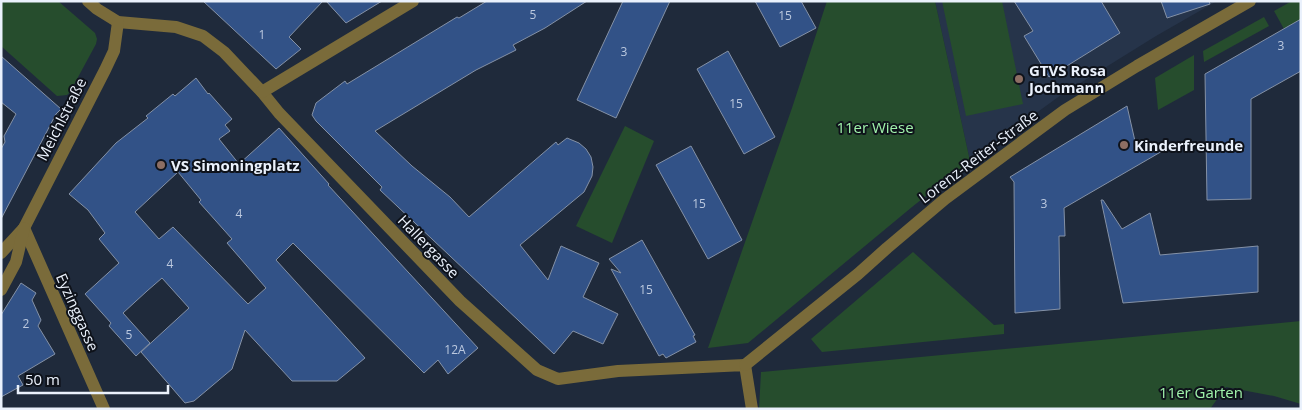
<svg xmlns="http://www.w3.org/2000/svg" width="1302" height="410" viewBox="0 0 1302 410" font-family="'Open Sans',sans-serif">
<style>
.built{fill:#26344a}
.green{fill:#264d2d}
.building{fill:#325287;stroke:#8491a6;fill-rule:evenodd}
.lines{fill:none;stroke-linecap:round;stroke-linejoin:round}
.street{stroke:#7a6b3a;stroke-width:12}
.education-dot{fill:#8d6e63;stroke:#0e121a;stroke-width:2}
.labels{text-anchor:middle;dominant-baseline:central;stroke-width:4;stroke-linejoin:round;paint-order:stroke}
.number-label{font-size:12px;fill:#bcc9df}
.poi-label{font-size:15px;font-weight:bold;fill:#eaf1fc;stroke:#0e121a;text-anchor:start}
.street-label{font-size:15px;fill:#eaf1fc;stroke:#0e121a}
.park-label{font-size:15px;fill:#a0f3ab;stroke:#0e121a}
</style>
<rect width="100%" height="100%" fill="#1f2a3b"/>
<!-- built -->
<polygon class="built" points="935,1 1217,1 1156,36 1061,95 970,161"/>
<!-- green -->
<g class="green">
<polygon points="1,1 58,1 95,33 97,39 96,44 70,92 67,95 57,96 1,46"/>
<polygon points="827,1 935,1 970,161 912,207 748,343 708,348 792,108"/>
<polygon points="942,1 1002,1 1023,104 966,116"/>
<polygon points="1292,1 1301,1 1301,19 1284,29 1274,11"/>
<polygon points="1264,17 1269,26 1204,62 1203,51"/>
<polygon points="1194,55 1194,90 1158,110 1155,78"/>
<polygon points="625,126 654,141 612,243 576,226"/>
<polygon points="913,252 994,325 1004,324 1004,334 822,352 811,339"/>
<polygon points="1301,321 1301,404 1274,396 1226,387 1210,409 759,409 761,372"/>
</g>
<!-- building -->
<g class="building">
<polygon points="203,1 323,1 289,37 301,49 276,69"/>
<polygon points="326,1 382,1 346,23"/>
<polygon points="487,1 587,1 545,28 513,45 516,50 476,70 375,131 412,166 450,197 469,217 556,142 558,145 567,138 579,143 586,149 591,157 593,167 592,176 584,192 520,245 548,280 561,246 599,263 583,297 618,314 603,344 573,331 554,354 380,190 382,187 316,121 312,115 316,103 345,81 347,84 457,17 459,18"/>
<polygon points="623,1 670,1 616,118 577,100"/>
<polygon points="755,1 801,1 816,28 780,47"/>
<polygon points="1014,1 1101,1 1120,33 1049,77 1024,36 1033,31"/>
<polygon points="1161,1 1209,1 1210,4 1167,18"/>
<polygon points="1301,19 1301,71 1251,99 1251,199 1207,200 1205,74"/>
<polygon points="728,51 775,137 744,154 697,69"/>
<polygon points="1,56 61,109 56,114 1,219 1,149 5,142 4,136 16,114 1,102"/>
<path d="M196,78l12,16 1,-1 23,26 -7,6 5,6 -11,8 20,25 40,-36 50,56 -1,1 150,163 -30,26 -10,-14 -14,13 -131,-130 -17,17 89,98 -28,23h-45l-47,-51 -13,39 -38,32 -9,2 -44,-51 48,-44 -27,-30 -15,13 -24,22 27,30 -14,13 -27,-30 2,-3 -26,-29 34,-31 -20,-24 6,-6 -17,-23 -19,-16 47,-51 32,-25 -2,-2 27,-22 2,2zM178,172l23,28 -2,2 33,37 -5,4 39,45 -18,16 -75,-77 -14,12 -24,-27z"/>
<polygon points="1127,106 1137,150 1171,146 1064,208 1065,236 1059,236 1060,309 1015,313 1014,182 1010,177"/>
<polygon points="691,146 742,240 708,259 656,165"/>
<polygon points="1101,200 1103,200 1122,229 1150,213 1160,255 1258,246 1258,292 1123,303"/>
<polygon points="642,240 695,335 693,336 696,342 666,358 663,354 659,356 611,269 621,273 609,259"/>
<polygon points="21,283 36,293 32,300 41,320 38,326 55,354 18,376 23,385 1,397 1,315"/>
</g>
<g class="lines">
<!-- street -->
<g class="street">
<polyline points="88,1 97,9 118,22 176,27 203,36 224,52 262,92 279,113 460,301 537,370 558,379 618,371 745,365 752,409"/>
<polyline points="262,92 413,1"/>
<polyline points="24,228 104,409"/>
<polyline points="1,253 24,228 105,70 114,51 118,22"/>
<polyline points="1,290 16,262 24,228"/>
<polyline points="745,365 858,274 887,248 945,199 1065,110 1137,66 1250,1"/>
</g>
</g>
<!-- markers -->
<g class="education-dot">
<circle cx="1019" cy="79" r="5"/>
<circle cx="1124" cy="145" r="5"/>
<circle cx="161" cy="165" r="5"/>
</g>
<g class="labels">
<!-- number labels -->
<g class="number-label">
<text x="533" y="14">5</text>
<text x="785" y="15">15</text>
<text x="262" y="34">1</text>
<text x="1281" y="45">3</text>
<text x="624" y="51">3</text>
<text x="736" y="103">15</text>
<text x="699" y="203">15</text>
<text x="1044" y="203">3</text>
<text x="239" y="213">4</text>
<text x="170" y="263">4</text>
<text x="646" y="289">15</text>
<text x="26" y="323">2</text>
<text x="129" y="334">5</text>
<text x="455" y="349">12A</text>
</g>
<!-- poi labels -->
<g class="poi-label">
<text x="1029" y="70">GTVS Rosa<tspan x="1029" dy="17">Jochmann</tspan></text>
<text x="1134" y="145">Kinderfreunde</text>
<text x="171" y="165">VS Simoningplatz</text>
</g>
<!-- street labels -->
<g class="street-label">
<text transform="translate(61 119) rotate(-63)">Meichlstraße</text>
<text transform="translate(978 156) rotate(-37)">Lorenz-Reiter-Straße</text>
<text transform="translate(429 246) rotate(46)">Hallergasse</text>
<text transform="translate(78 312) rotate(66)">Eyzinggasse</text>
</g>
<!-- park labels -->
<g class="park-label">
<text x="875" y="127">11er Wiese</text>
<text x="1201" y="392">11er Garten</text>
</g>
</g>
<!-- border -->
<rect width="1302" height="410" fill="none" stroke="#eaf1fc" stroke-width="5"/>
<!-- scale -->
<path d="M18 385v8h150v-8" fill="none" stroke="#eaf1fc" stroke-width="2.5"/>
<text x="25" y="385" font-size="15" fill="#eaf1fc" stroke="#0e121a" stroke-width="4" paint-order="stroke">50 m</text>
</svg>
